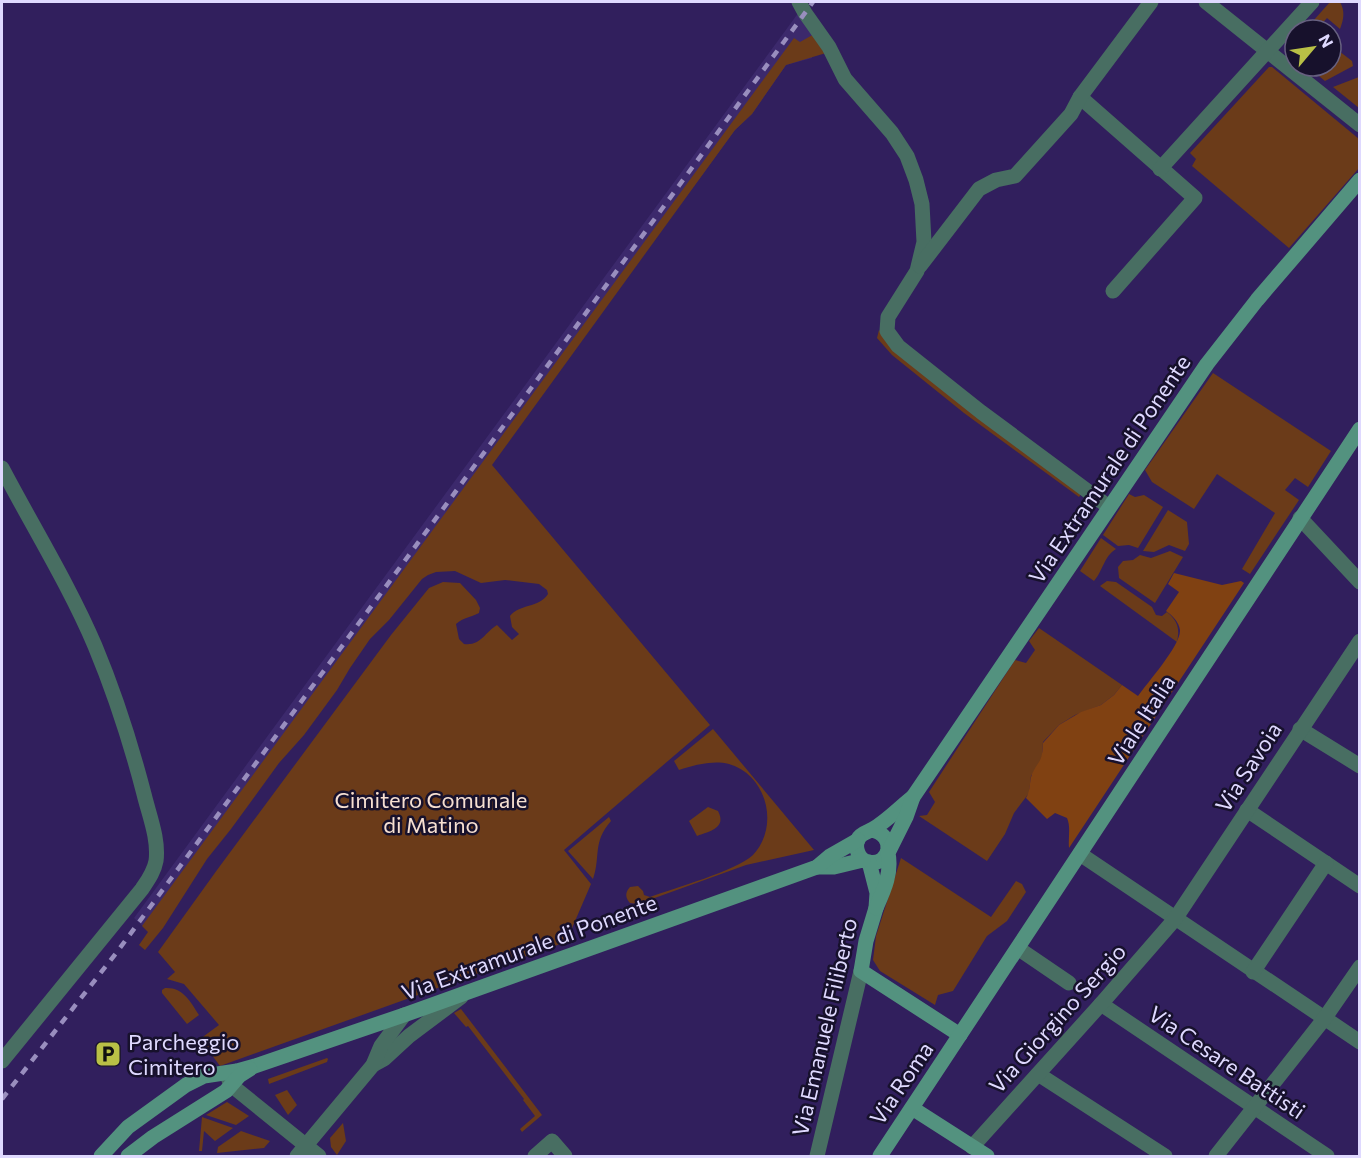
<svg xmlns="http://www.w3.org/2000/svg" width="1361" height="1158" viewBox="0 0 1361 1158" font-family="Commissioner,sans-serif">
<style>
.built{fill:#3c296c}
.green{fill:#6b3b19}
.forest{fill:#804112}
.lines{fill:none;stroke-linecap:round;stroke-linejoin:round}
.street{stroke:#486e62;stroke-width:15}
.secondary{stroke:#53927f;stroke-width:15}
.rail{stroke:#998ebe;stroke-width:4.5;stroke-dasharray:8 8;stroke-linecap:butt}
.labels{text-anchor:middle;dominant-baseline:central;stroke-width:5;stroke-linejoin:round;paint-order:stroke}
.street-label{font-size:22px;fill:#dfd9ff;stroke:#17112c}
.park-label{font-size:22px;fill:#f6dfd1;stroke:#17112c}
.poi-label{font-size:22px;fill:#dfd9ff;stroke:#17112c;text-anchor:start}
</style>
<rect width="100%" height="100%" fill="#311f5d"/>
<!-- built -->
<polygon class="built" points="799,12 816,33 812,58 786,65 752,114 735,130 148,931 134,918"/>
<!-- green -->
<g class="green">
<path d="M1330,2h10c5,9 4,17 0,27l-13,-11 -11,12h-11z"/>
<path d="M816,33l10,20 -40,12 -34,49 -17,16 -243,335 218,260 -146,125 27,34 -25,58 -346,124 -20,-27 19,-14 -35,-41 -17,-5 8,-7 -17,-20 59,-82 174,-235 38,-47 14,-6 17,1 16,17 4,8 -1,5c-9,5 -15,4 -23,11l3,15 5,5c17,2 20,-11 33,-19l15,15 7,-6 -7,-7 -2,-11c9,-12 29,-8 38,-22l-1,-4 -8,-6 -34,-4 -24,3 -26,-12 -19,1 -8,3 -6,4 -33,41 -19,19 -20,29 -13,22 -33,45 -25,28 -48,66 -24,30 -44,69 -18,22 -6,-5 9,-13 -6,-6 652,-888 6,4z"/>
<polygon points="1331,50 1335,54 1339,51 1352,61 1353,66 1325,81 1307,66 1331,66"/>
<polygon points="1269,67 1272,67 1359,139 1359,168 1289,248 1192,166 1196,159 1190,153"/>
<polygon points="1359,77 1360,77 1359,108 1333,87"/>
<polygon points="879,330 890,343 1083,491 1079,497 964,413 892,355 877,338"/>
<polygon points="1213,373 1331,451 1308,487 1295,478 1285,490 1299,500 1250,574 1242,569 1275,513 1217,474 1194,509 1152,482 1145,470"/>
<polygon points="1129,494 1135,497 1144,495 1163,507 1138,548 1129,545 1118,546 1103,535"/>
<polygon points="1168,510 1187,522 1189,544 1185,551 1169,545 1154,552 1143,551"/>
<path d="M1101,538l15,11c-12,7 -13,22 -22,32l-14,-10z"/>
<polygon points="1170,551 1183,557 1155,603 1119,578 1118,567 1123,561 1133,560 1140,555 1151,558"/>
<path d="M1107,581l9,1 36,25 4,8 6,1 5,-4c11,9 13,17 10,30l-77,-56z"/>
<polygon points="1039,628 1122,685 1114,695 1101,705 1075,715 1059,725 1043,742 1042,759 1031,776 1029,793 1014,813 1005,834 987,861 919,816 927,815 935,802 929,792 1015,660 1026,663 1035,650 1029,641"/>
<path d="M713,729l101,121 -68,15 -108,39 -8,-1c-5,-5 -5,-11 0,-16l8,-1 5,5 1,4 6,2c24,-9 86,-26 103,-42 27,-29 14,-80 -24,-91 -17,-4 -34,1 -50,6l-5,-9z"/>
<path d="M708,807l10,4c9,17 -8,20 -21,25l-8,-15z"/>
<path d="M609,817l2,4c-19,22 -10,35 -18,58l-25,-28z"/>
<polygon points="901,858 991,917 1016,881 1022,884 1026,892 1007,921 987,936 953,991 938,995 935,1005 880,971 873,960 876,936"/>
<path d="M165,988c18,-1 25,13 34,27l-12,9 -25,-31v-3z"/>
<polygon points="461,1009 542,1115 522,1132 520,1129 535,1116 523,1100 524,1099 468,1026 466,1027 454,1013"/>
<polygon points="327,1058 328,1059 327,1062 269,1084 268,1079"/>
<polygon points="287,1090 297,1105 288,1115 275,1095"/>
<polygon points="227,1102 249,1116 236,1125 206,1115"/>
<polygon points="202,1117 233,1128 215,1141 204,1131 202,1151 199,1151"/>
<polygon points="343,1123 346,1141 337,1155 331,1147 330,1138"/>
<polygon points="241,1131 270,1141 264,1148 217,1153 218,1147"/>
</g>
<!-- forest -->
<path class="forest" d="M1174,573l48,12 19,-4 3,2 -175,265c-1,-10 2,-21 -2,-30l-12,-5 -8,6 -21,-21c5,-8 3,-16 6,-24 8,-16 10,-11 11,-31l16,-18 22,-13 20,-7 13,-10 8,-10 16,11c9,-13 43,-51 42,-66 -1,-8 -8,-15 -14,-19l13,-19 -11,-8z"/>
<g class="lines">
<!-- street -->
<g class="street">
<polyline points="799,2 805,13 829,47 845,79 892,133 907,156 916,180 922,204 924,242 917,271 888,317 887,331 898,346 981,412 1109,507"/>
<polyline points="1206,2 1360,125"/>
<polyline points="1080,97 1195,198 1113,291"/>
<polyline points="1160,169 1312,2"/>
<polyline points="920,266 979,189 996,180 1015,176 1071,114 1080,97 1151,2"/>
<path d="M2,468c31,59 67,117 93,178 20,48 36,98 49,148 5,21 15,45 12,67 -2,11 -8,19 -14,28l-140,172"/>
<polyline points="1300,518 1360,582"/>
<polyline points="1300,729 1360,766"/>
<polyline points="1247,810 1360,886"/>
<polyline points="1080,854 1360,1042"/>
<polyline points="1019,949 1069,983"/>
<polyline points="1253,972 1326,863"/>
<polyline points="1101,1004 1327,1156"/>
<polyline points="373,1065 384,1059 409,1036 461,997"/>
<polyline points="1038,1074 1165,1156"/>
<polyline points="227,1075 231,1085 319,1156"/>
<polyline points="972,1147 1101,1004 1175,919 1360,641"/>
<polyline points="297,1156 373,1065 381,1046 404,1015"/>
<polyline points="535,1156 552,1141 565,1156"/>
<polyline points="817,1156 861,971"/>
<polyline points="1216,1156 1324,1019 1360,967"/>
</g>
<!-- secondary -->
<g class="secondary">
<path d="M871,830c27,5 19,37 -3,32 -9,-2 -14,-14 -10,-23 3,-6 10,-7 15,-10 14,-8 27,-22 40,-32"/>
<polyline points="869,862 877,893 876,908 866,941 861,971 960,1035"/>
<polyline points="817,867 834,867 863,860"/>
<path d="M876,908c8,-18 16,-35 12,-55l18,-36 7,-20 294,-433 50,-64 103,-120"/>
<polyline points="912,1108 987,1156"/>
<polyline points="101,1156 128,1127 186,1085 204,1076 237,1071 255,1066 404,1015 817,867 830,856 858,840"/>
<polyline points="128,1156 153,1137 226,1091 239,1076 250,1069"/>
<polyline points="880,1156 1360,429"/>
</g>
<!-- rail -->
<polyline class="rail" points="2,1099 117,952 448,502 813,2"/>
</g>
<!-- icons -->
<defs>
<g id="parking-square" transform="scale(1.35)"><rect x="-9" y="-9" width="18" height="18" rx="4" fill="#b9c046" stroke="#17112c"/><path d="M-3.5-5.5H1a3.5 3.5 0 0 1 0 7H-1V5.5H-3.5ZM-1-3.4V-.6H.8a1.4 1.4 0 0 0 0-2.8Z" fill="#111"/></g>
</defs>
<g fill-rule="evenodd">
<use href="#parking-square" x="108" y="1054"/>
</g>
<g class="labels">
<!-- street labels -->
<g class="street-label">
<text transform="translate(1109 469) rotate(-56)">Via Extramurale di Ponente</text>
<text transform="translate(1141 720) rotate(-57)">Viale Italia</text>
<text transform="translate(1248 767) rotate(-57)">Via Savoia</text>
<text transform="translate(529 947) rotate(-20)">Via Extramurale di Ponente</text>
<text transform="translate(1057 1018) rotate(-48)">Via Giorgino Sergio</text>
<text transform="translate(824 1027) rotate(-77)">Via Emanuele Filiberto</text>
<text transform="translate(1227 1062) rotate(34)">Via Cesare Battisti</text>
<text transform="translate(901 1083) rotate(-56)">Via Roma</text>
</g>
<!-- park labels -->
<g class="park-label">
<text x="431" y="799">Cimitero Comunale<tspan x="431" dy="25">di Matino</tspan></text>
</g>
<!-- poi labels -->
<g class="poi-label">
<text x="128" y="1041">Parcheggio<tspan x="128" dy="25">Cimitero</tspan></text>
</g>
</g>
<!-- border -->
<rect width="1361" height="1158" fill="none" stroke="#dfd9ff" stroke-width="6"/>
<!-- north arrow -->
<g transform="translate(1313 48) rotate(61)"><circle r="28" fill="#17112c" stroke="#676180" stroke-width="1.5"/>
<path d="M0-4.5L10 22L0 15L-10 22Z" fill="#b9c046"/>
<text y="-9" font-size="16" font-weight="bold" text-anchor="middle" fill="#dfd9ff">N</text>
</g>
</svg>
